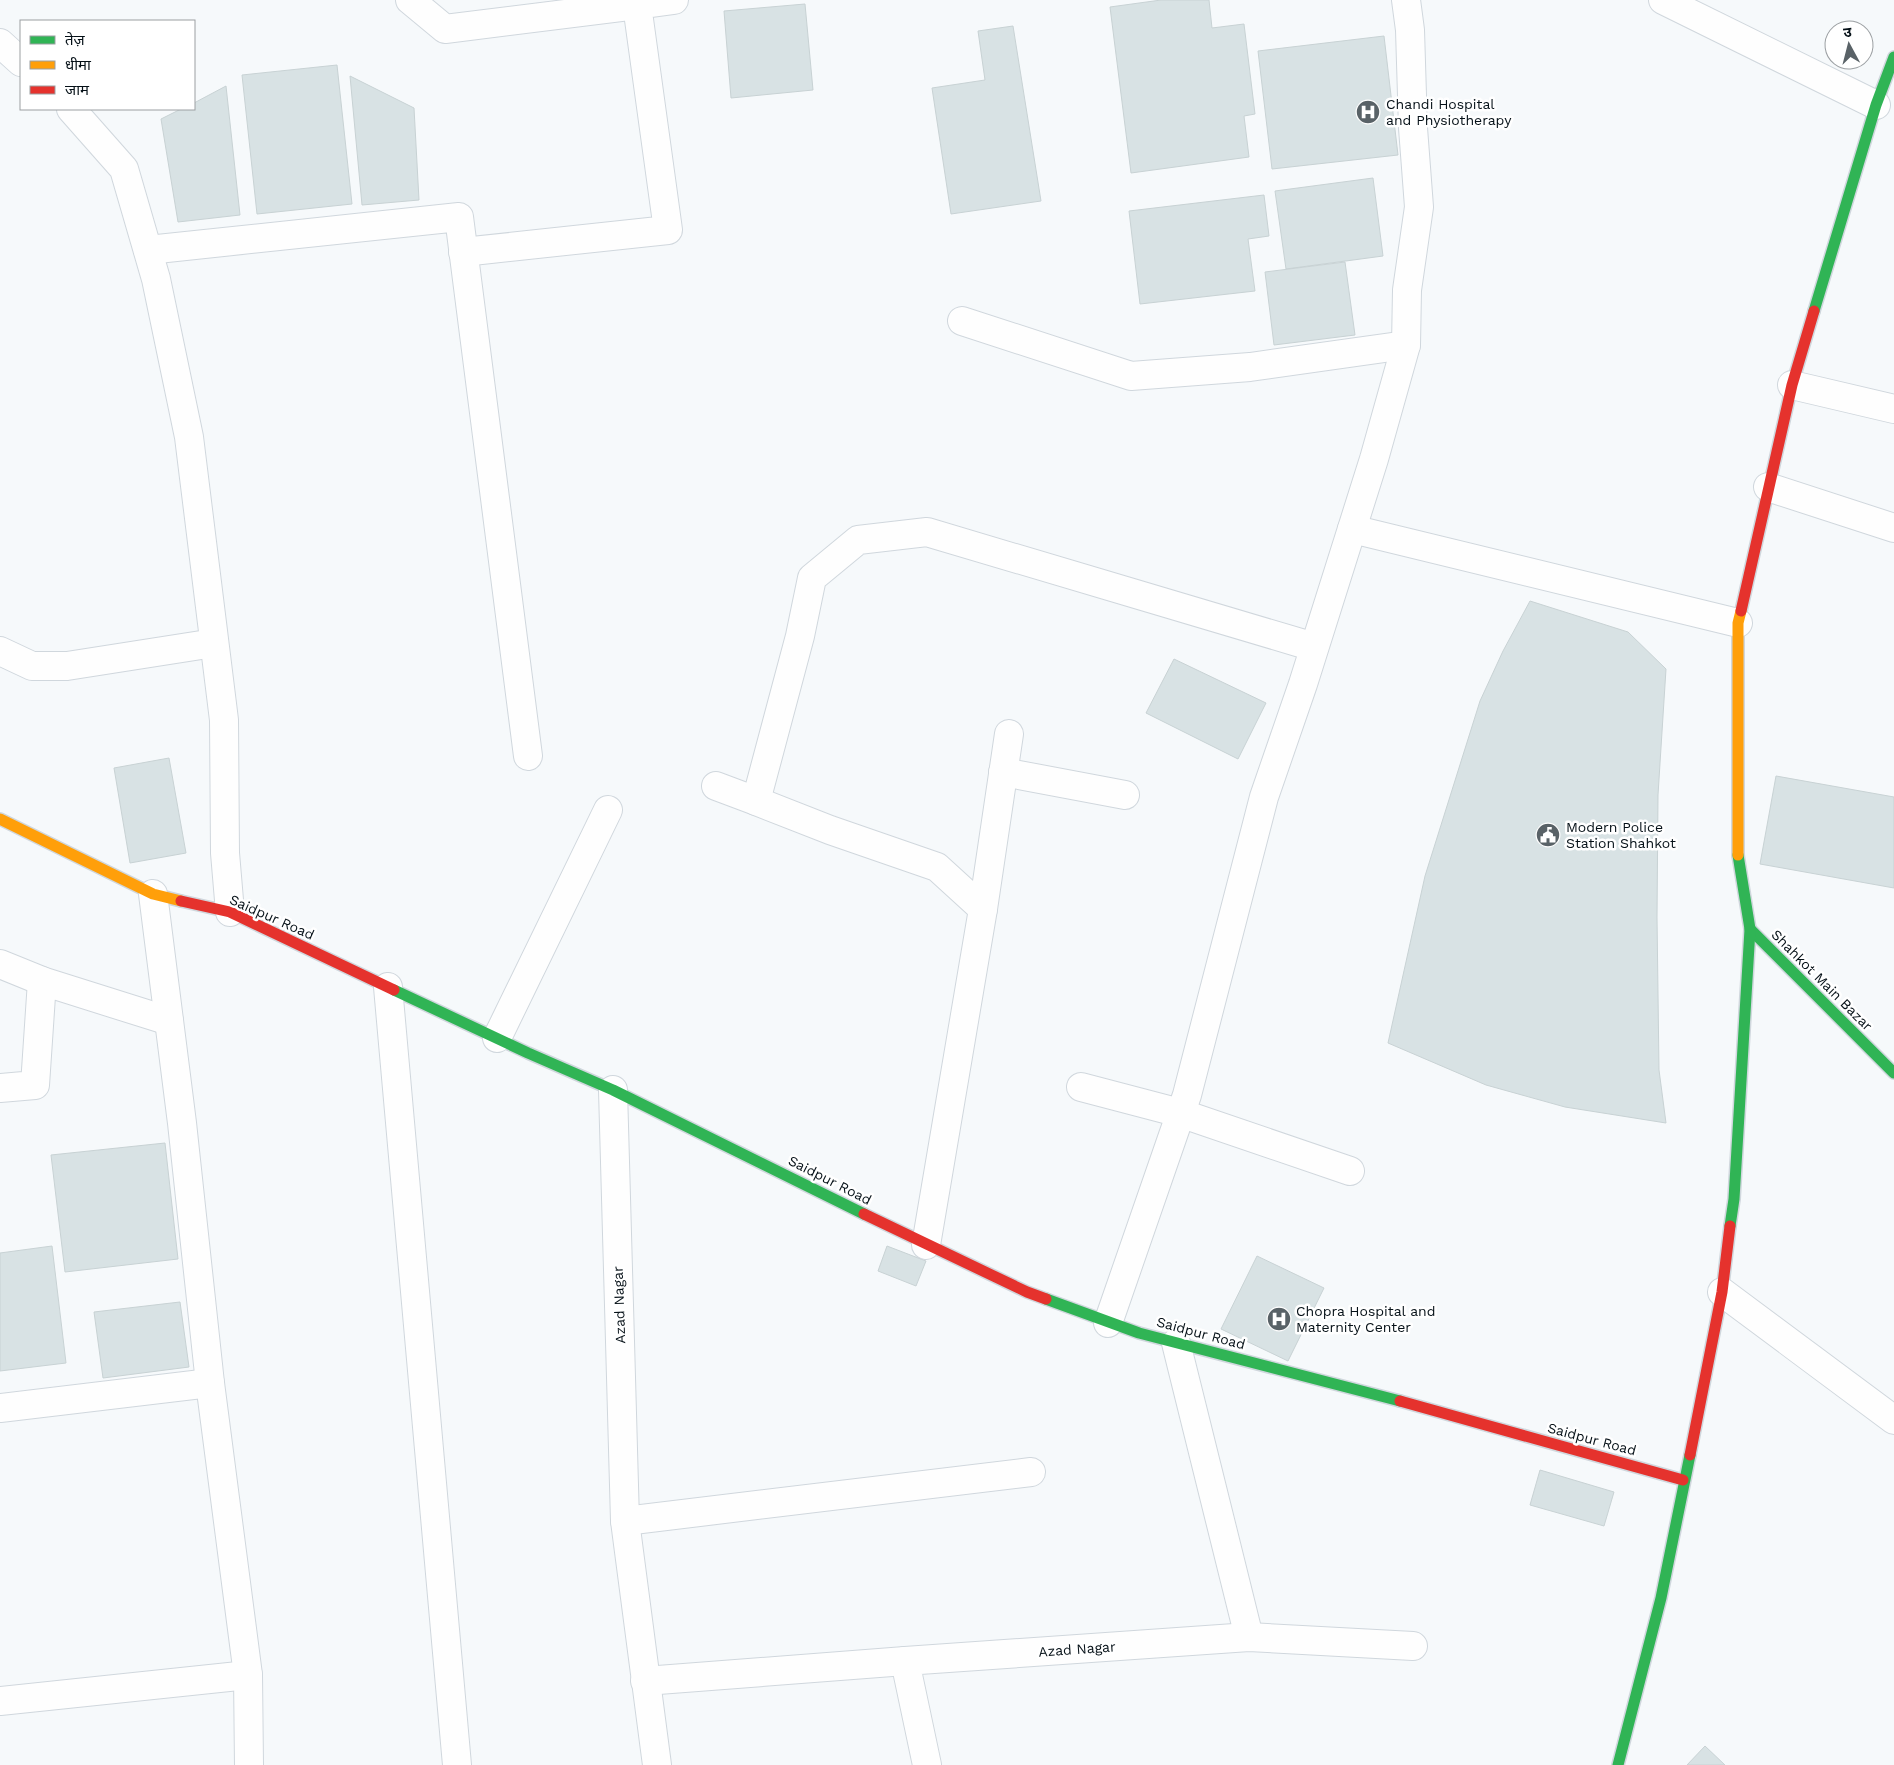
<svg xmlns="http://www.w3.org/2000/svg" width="1894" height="1765" viewBox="0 0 1894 1765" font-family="'Work Sans','Noto Sans Devanagari',sans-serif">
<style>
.building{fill:#d8e2e4;stroke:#c8d2d4}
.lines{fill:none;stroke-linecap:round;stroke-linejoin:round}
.street-casing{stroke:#d0d7dd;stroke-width:30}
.fast-casing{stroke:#d0d7dd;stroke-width:14}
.slow-casing{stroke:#d0d7dd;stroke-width:14}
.jam-casing{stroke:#d0d7dd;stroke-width:14}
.street{stroke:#fefefe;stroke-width:28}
.fast{stroke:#30b455;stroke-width:11}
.slow{stroke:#ff9f0a;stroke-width:11}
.jam{stroke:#e5322d;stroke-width:11}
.labels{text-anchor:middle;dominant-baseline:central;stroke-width:5;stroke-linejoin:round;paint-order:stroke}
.poi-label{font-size:14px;fill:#051017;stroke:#fff;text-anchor:start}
.street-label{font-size:14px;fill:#051017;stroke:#fff}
</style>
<rect width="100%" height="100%" fill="#f6f9fb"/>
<!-- building -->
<g class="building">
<polygon points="1161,0 1209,0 1212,28 1244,24 1255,114 1244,116 1249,157 1131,173 1110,7"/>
<polygon points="805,4 813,90 731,98 724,11"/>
<polygon points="1013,26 1041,201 951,214 932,88 985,80 978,31"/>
<polygon points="1384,36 1398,155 1272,169 1258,51"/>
<polygon points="337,65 352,204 257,214 242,75"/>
<polygon points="350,76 414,108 419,200 362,205"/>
<polygon points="226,86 240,215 178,222 161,119 181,109 194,109 194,103"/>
<polygon points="1373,178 1383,256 1286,269 1275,191"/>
<polygon points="1264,195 1269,236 1248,239 1255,291 1140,304 1129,211"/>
<polygon points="1345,262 1355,335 1274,345 1265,272"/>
<polygon points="1530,601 1628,632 1666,669 1658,795 1657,917 1659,1070 1666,1123 1565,1107 1486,1085 1388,1043 1425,876 1480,701 1503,651"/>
<polygon points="1174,659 1266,703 1238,759 1146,713"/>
<polygon points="169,758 186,853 130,863 114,768"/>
<polygon points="1776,776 1894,797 1894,888 1760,864"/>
<polygon points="165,1143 178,1259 65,1272 51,1155"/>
<polygon points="52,1246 66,1363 0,1371 0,1253"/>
<polygon points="887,1246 926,1261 916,1286 878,1271"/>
<polygon points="1257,1256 1324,1288 1288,1361 1221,1329"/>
<polygon points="180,1302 189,1367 103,1378 94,1312"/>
<polygon points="1540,1470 1614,1492 1604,1526 1530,1505"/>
<polygon points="1705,1746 1725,1765 1687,1765"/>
</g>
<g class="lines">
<!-- street casing -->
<g class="street-casing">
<g id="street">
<polyline points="410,0 445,29 637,5"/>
<polyline points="1663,0 1876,105"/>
<polyline points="0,43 21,62"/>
<polyline points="71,109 124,169 156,279 189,437 224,720 225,853 230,912"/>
<polyline points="148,250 459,217 528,756"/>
<polyline points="463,252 668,230 637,5 674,0"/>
<polyline points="962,321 1131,376 1250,367 1406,345"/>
<polyline points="1792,385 1894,409"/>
<polyline points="1768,487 1894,528"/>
<polyline points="1352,529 1738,623"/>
<polyline points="0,651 32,666 67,666 214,643"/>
<polyline points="1003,772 1125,795"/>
<polyline points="716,786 756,801"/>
<polyline points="153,894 182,1123 210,1383 248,1675 249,1765"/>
<polyline points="983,909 1009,734"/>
<polyline points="0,964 42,981"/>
<polyline points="388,987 457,1765"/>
<polyline points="497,1038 608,810"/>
<polyline points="1081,1087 1180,1113 1350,1171"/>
<polyline points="0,1088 35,1085 42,981 169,1021"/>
<polyline points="613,1090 625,1521 657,1765"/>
<polyline points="926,1245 983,909 937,867 830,830 756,801 800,636 812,578 858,540 927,532 1314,647"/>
<polyline points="1722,1292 1894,1420"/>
<polyline points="1108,1323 1187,1095 1264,797 1303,684 1374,459 1406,345 1407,290 1419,207 1413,128 1410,30 1406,0"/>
<polyline points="1176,1343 1249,1637"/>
<polyline points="0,1408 210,1383"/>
<polyline points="625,1521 1031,1472"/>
<polyline points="645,1681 905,1661"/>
<polyline points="0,1701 248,1675"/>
<polyline points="927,1765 905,1661 1249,1637 1413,1646"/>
</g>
</g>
<!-- fast casing -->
<g class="fast-casing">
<g id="fast">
<polyline points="1814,311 1876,105 1894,57"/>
<polyline points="1750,929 1894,1073"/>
<polyline points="394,990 528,1053 613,1090 864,1214"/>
<polyline points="1730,1226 1734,1199 1750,929 1738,855"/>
<polyline points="1046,1299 1139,1333 1400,1401"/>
<polyline points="1618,1765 1661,1598 1690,1455"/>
</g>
</g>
<!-- slow casing -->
<g class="slow-casing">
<g id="slow">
<polyline points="0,819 153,894 181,901"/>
<polyline points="1738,855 1738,623 1741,611"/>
</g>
</g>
<!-- jam casing -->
<g class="jam-casing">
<g id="jam">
<polyline points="1741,611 1792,385 1814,311"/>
<polyline points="181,901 230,912 394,990"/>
<polyline points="864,1214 1027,1292 1046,1299"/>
<polyline points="1400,1401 1683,1480"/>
<polyline points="1690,1455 1722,1292 1730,1226"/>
</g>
</g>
<!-- street -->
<use href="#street" class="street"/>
<!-- fast -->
<use href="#fast" class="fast"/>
<!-- slow -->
<use href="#slow" class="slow"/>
<!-- jam -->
<use href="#jam" class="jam"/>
</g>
<!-- icons -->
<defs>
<g id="hospital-disc" transform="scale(1.25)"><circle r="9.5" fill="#596267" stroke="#fff"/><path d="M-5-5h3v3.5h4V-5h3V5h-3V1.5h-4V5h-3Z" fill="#fff"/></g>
<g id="civic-disc" transform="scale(1.25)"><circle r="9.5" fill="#596267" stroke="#fff"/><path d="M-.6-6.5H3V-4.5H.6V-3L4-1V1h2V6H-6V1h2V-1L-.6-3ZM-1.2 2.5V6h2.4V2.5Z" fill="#fff"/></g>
</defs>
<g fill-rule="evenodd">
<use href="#hospital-disc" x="1368" y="112"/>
<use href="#civic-disc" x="1548" y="835"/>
<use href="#hospital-disc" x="1279" y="1319"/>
</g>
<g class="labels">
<!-- poi labels -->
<g class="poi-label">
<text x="1386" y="104">Chandi Hospital<tspan x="1386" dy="16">and Physiotherapy</tspan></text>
<text x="1566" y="827">Modern Police<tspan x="1566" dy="16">Station Shahkot</tspan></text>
<text x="1296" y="1311">Chopra Hospital and<tspan x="1296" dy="16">Maternity Center</tspan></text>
</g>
<!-- street labels -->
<g class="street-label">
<text transform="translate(272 917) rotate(24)">Saidpur Road</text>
<text transform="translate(1822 980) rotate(45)">Shahkot Main Bazar</text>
<text transform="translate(830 1180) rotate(27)">Saidpur Road</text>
<text transform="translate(619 1305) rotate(-92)">Azad Nagar</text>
<text transform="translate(1201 1333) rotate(15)">Saidpur Road</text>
<text transform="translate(1592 1439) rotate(15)">Saidpur Road</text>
<text transform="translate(1077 1649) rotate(-4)">Azad Nagar</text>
</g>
</g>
<!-- legend -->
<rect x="20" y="20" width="175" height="90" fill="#ffffff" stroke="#9b9fa2"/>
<rect x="30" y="36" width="25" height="8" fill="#30b455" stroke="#9b9fa2"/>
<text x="65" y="45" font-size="15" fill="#051017">तेज़</text>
<rect x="30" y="61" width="25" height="8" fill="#ff9f0a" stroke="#9b9fa2"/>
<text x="65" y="70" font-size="15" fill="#051017">धीमा</text>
<rect x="30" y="86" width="25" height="8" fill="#e5322d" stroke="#9b9fa2"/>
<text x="65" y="95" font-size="15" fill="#051017">जाम</text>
<!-- north arrow -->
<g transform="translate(1849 45) rotate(353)"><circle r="24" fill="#ffffff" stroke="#9b9fa2"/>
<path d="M0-4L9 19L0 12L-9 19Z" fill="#596267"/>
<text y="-8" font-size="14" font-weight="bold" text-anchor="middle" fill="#051017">उ</text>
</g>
</svg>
